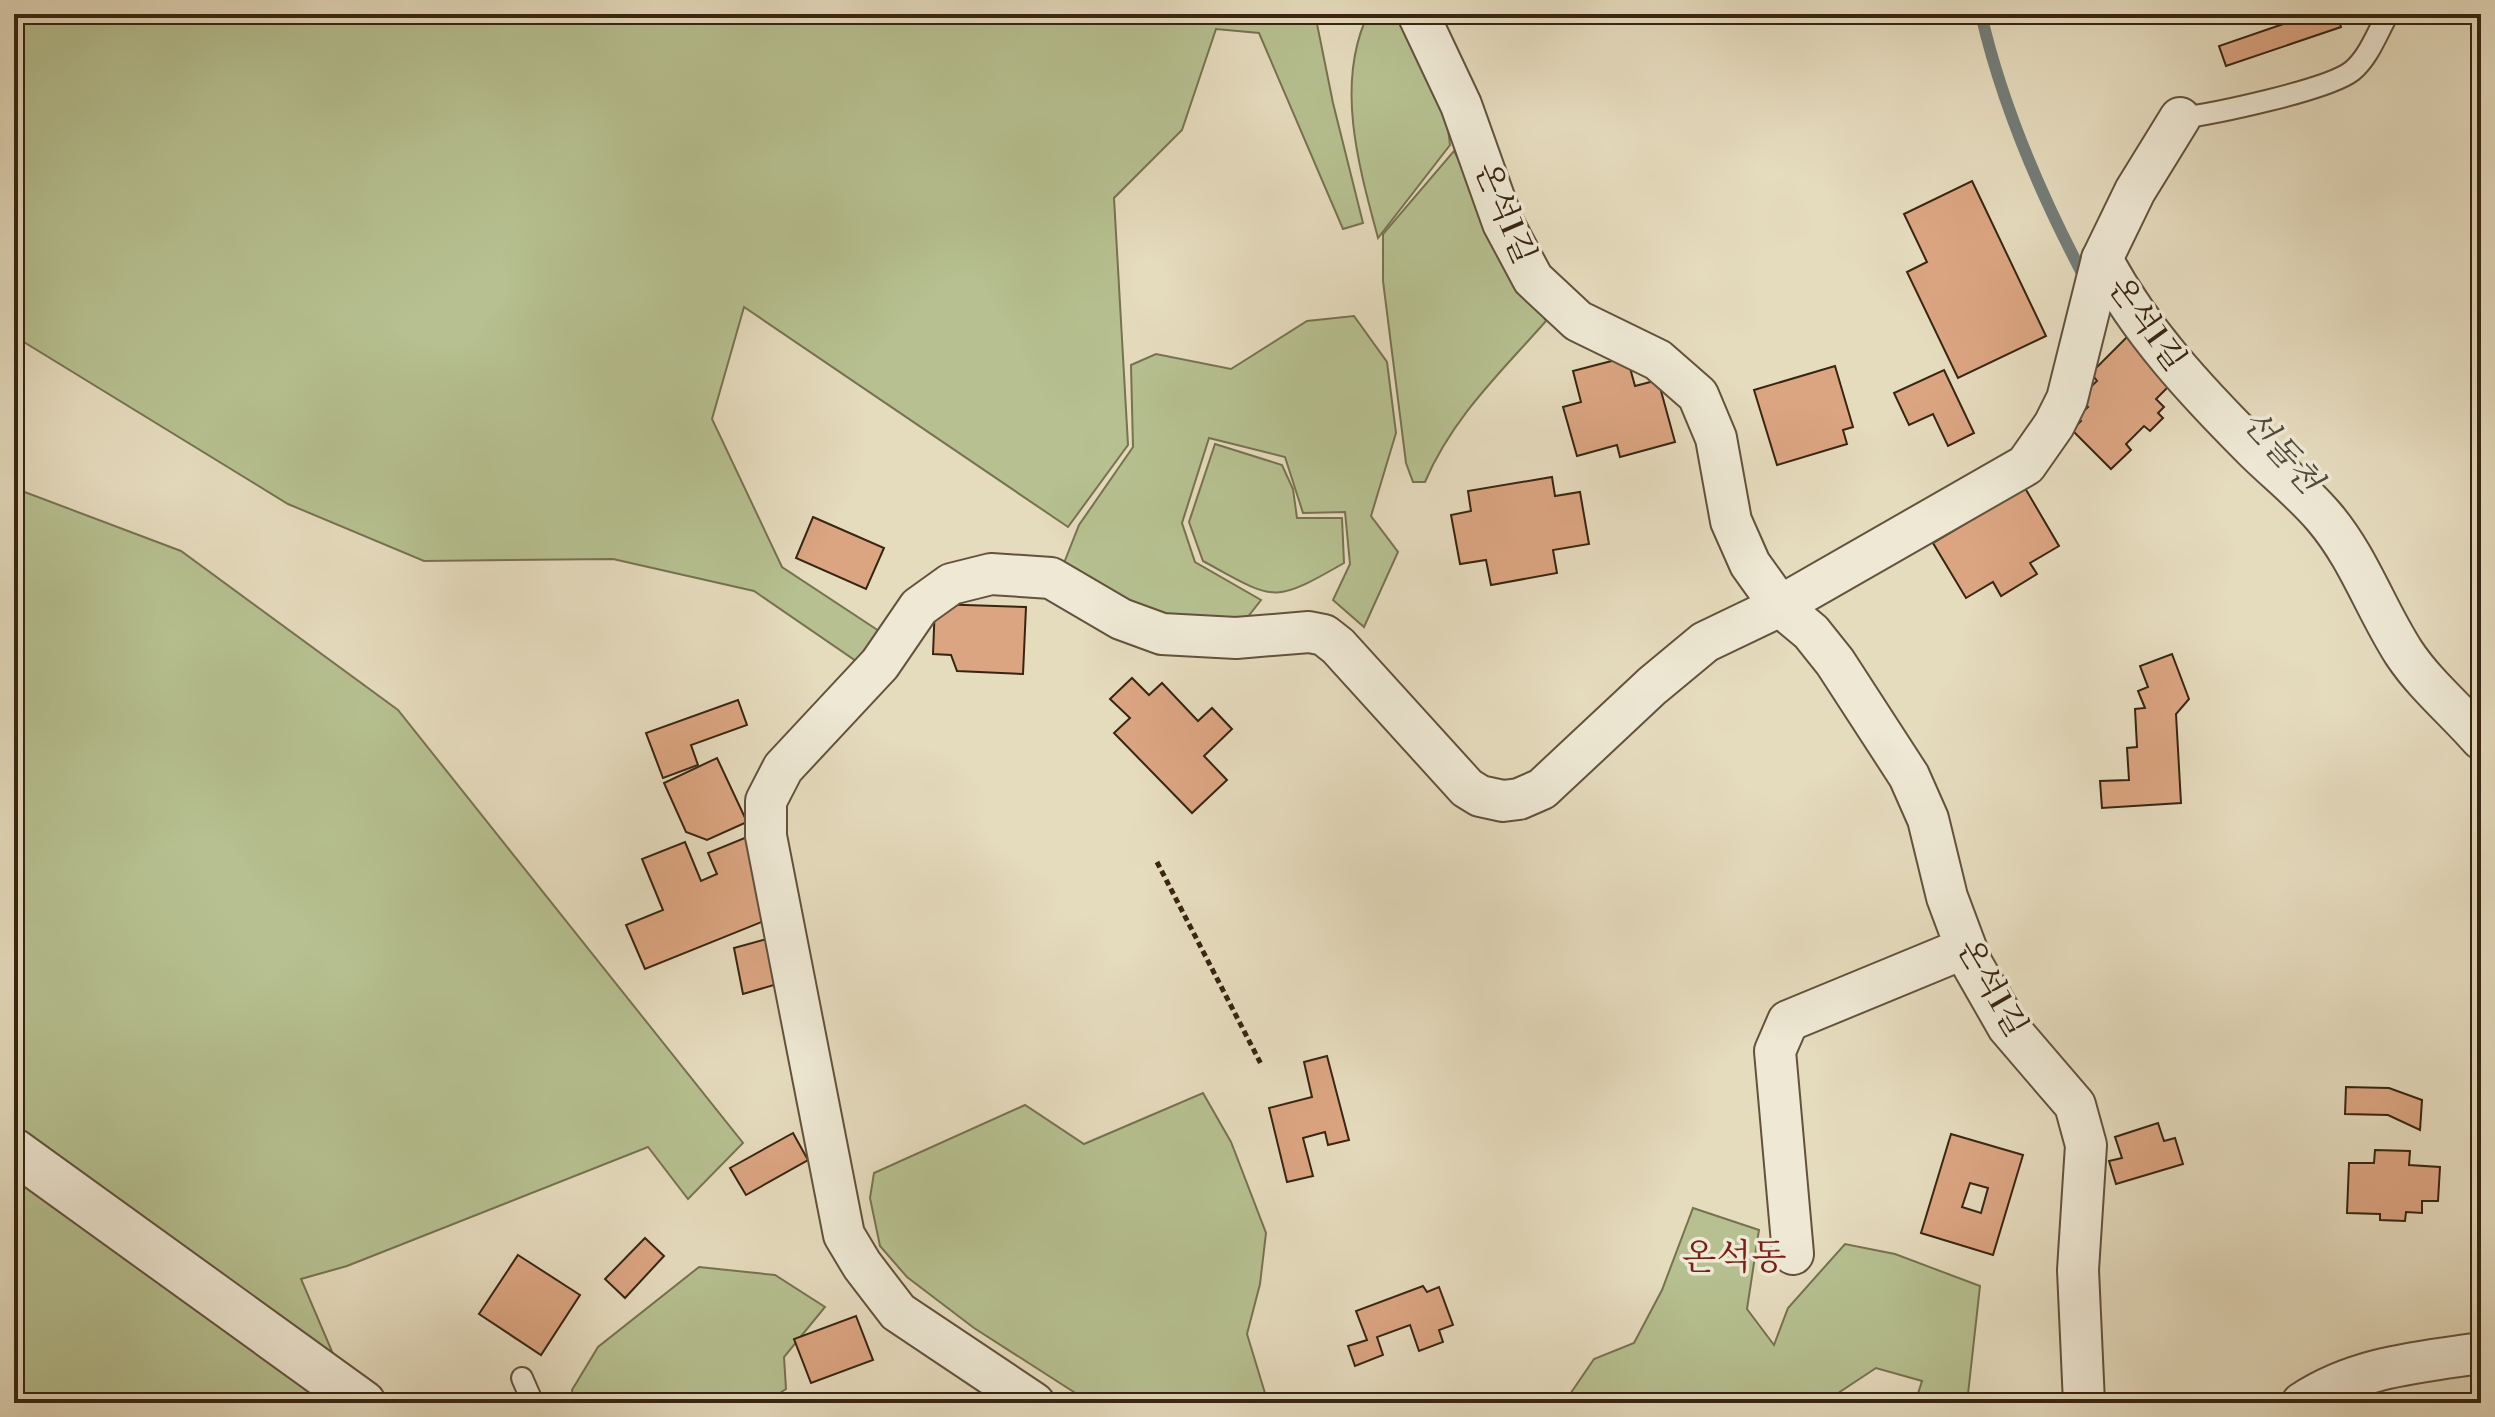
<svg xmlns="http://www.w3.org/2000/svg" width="2495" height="1417" viewBox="0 0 2495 1417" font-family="'Libre Bodoni','Noto Serif KR',serif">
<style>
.green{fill:#b6c090;stroke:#777250;stroke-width:2}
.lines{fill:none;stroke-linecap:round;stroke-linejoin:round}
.stream{stroke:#737d78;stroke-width:12}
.building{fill:#dba581;stroke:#382511;stroke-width:2;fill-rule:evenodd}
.service-casing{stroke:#63523c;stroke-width:24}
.minor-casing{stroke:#63523c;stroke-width:44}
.tertiary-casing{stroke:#63523c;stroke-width:48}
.path{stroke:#382511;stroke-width:5;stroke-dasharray:6 4;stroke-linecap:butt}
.service{stroke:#eee8d4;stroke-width:20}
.minor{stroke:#eee8d4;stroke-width:40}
.tertiary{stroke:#eee8d4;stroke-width:44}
.labels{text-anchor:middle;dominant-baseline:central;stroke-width:7;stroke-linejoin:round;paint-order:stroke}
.street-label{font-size:32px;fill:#382511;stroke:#eee8d4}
.water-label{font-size:34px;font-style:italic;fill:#514a3c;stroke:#eee8d4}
.quarter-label{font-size:36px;fill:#7a1f14;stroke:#eee8d4}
</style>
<rect width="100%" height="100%" fill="#e5dbbd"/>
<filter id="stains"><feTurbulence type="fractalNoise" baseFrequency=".0025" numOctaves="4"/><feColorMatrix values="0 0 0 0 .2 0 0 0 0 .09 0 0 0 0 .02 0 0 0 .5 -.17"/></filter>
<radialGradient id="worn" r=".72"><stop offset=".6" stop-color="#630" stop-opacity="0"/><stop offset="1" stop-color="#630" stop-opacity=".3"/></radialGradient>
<!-- green -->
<g class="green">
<polygon points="14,14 1315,14 1333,103 1363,223 1343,229 1259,33 1216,29 1182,130 1114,198 1128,445 1068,527 744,307 712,419 782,567 879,631 859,663 754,591 613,559 424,561 288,504 14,336"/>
<path d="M1389,14l27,21 29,69 5,41 -72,93c-18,-68 -42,-148 -13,-217z"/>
<path d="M1454,151l92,170c-45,51 -94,97 -121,161h-12l-7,-19 -23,-182v-47z"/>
<polygon points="1354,316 1387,362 1396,433 1371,516 1398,552 1364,627 1333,600 1350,564 1345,512 1303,513 1285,457 1209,438 1182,523 1195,562 1261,600 1236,632 1154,618 1064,563 1079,525 1133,447 1131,365 1156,354 1231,369 1307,321"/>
<path d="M1215,444l67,21 11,24 4,29h45l2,45c-73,42 -69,37 -141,-2l-14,-39z"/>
<polygon points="14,488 181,551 398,710 743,1143 688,1199 648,1147 347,1266 301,1279 354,1403 14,1403"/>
<polygon points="1203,1093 1231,1142 1266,1233 1260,1284 1247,1334 1268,1403 1091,1403 974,1328 907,1277 880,1246 870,1198 874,1173 1025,1105 1084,1144"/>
<polygon points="1693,1208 1759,1230 1747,1309 1774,1345 1788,1308 1845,1244 1895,1254 1980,1286 1967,1403 1915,1403 1922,1381 1876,1368 1823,1403 1564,1403 1594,1359 1634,1343 1662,1290"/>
<polygon points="699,1267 775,1275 825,1307 784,1357 786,1389 764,1403 574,1403 572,1390 598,1347"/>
</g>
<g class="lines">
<!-- stream -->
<path class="stream" d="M1981,14c21,91 57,175 100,257"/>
</g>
<!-- building -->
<g class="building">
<polygon points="2287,14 2337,14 2341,27 2226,66 2219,46 2289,22"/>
<polygon points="1972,181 2046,336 1958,378 1907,272 1927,262 1904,214"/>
<polygon points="2129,335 2169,386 2156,399 2164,407 2158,413 2163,418 2150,431 2144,426 2126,444 2131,450 2111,469 2072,430 2081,421 2077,417 2088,407 2079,398 2097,381 2091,373"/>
<polygon points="1627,357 1635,386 1658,380 1675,442 1620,457 1617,445 1577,456 1563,407 1581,402 1573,371"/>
<polygon points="1835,366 1853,427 1843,430 1847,444 1777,465 1754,390"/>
<polygon points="1944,370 1974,433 1948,446 1933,414 1909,425 1894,393"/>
<polygon points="1552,477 1555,496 1580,492 1589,544 1553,550 1557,573 1491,585 1486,560 1460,564 1451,515 1471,511 1468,491"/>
<polygon points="2025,488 2059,546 2030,563 2037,574 2001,596 1993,582 1966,598 1933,543"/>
<polygon points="813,517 884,548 866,589 796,558"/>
<polygon points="935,604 1026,607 1023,674 957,671 951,655 933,654"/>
<polygon points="2172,654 2189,699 2176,714 2181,803 2102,808 2100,781 2129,780 2127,748 2137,747 2135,709 2145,708 2138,691 2148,687 2140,666"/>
<polygon points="1132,678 1149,695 1162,683 1198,721 1212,708 1232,729 1204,756 1227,780 1192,813 1114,733 1130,718 1110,699"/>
<polygon points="738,700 747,725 691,745 698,765 663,778 646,733"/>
<polygon points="717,758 747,822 707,840 686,832 664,783"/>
<polygon points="747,837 779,915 645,969 626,925 663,910 642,859 685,842 701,881 717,874 708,853"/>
<polygon points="774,937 784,982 743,994 734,948"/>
<polygon points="1327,1056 1349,1140 1328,1145 1325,1132 1303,1138 1313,1176 1287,1182 1269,1108 1312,1097 1304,1062"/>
<polygon points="2346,1087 2389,1088 2422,1100 2420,1130 2388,1115 2345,1114"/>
<polygon points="2158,1123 2164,1141 2175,1138 2183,1164 2116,1184 2109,1161 2122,1158 2115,1137"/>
<polygon points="793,1133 808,1160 746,1195 730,1168"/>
<path d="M1951,1134l72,21 -30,100 -72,-22zM1970,1183l18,5 -7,25 -19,-6z"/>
<polygon points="2375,1150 2410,1151 2409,1165 2440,1167 2438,1201 2422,1201 2422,1213 2406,1212 2405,1221 2380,1220 2380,1214 2347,1213 2349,1163 2374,1163"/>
<polygon points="645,1238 664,1256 625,1298 605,1279"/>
<polygon points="518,1255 580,1295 541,1355 479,1314"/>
<polygon points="1423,1286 1427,1292 1439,1287 1453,1325 1439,1330 1443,1342 1419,1351 1410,1325 1377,1337 1383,1355 1355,1366 1348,1346 1367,1340 1356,1311"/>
<polygon points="856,1316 873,1360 811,1383 794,1339"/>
</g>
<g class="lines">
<!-- service casing -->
<g class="service-casing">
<g id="service">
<path d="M2180,118c33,-4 148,-28 172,-47 17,-14 25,-38 36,-57"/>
<polyline points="522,1378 533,1403"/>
</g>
</g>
<!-- minor casing -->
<g class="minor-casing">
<g id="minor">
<polyline points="1418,14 1461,105 1503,223 1533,279 1578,321 1658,360 1698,395 1716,438 1731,521 1750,564 1780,606 1811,632 1835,662 1909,776 1928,819 1947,897 1972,964 2008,1027 2075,1105 2086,1145 2078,1270 2084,1403"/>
<path d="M2102,259c38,72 94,132 152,190 22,22 49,43 70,68 35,41 51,91 80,136 22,33 52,57 77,86"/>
<polyline points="1793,1254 1775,1051 1788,1021 1965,948"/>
<polyline points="1034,1403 898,1312 862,1265 844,1235 766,836 766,801 783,768 880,664 919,607 951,584 991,574 1051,578 1121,619 1162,634 1236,638 1309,632 1324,635 1338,646 1467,788 1480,796 1503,801 1519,799 1542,789 1652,686 1705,642 1780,606 2026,465 2054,425 2067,399 2102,259 2135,191 2180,118"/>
<path d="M2302,1403c54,-36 117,-41 179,-50"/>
</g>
</g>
<!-- tertiary casing -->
<g class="tertiary-casing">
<polyline id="tertiary" points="14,1151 363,1403"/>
</g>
<!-- path -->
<polyline class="path" points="1157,862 1262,1066"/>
<!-- service -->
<use href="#service" class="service"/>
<!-- minor -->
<use href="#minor" class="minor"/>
<!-- tertiary -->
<use href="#tertiary" class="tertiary"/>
</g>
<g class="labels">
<!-- street labels -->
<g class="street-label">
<text transform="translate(1505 213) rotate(67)">온석1길</text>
<text transform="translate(2147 324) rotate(54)">온석1길</text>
<text transform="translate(1992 988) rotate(60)">온석1길</text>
</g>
<!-- water labels -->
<g class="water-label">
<text transform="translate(2281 452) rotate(48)">선돌천</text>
</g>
<!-- quarter labels -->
<g class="quarter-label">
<text x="1734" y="1258">온석동</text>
</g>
</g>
<!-- margin -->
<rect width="2495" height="1417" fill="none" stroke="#e5dbbd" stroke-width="48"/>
<rect x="16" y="16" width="2463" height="1385" fill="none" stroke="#382511" stroke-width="4"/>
<rect x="24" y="24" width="2447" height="1369" fill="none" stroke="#382511" stroke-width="2"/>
<rect width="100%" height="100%" filter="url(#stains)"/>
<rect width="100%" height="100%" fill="url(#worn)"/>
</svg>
